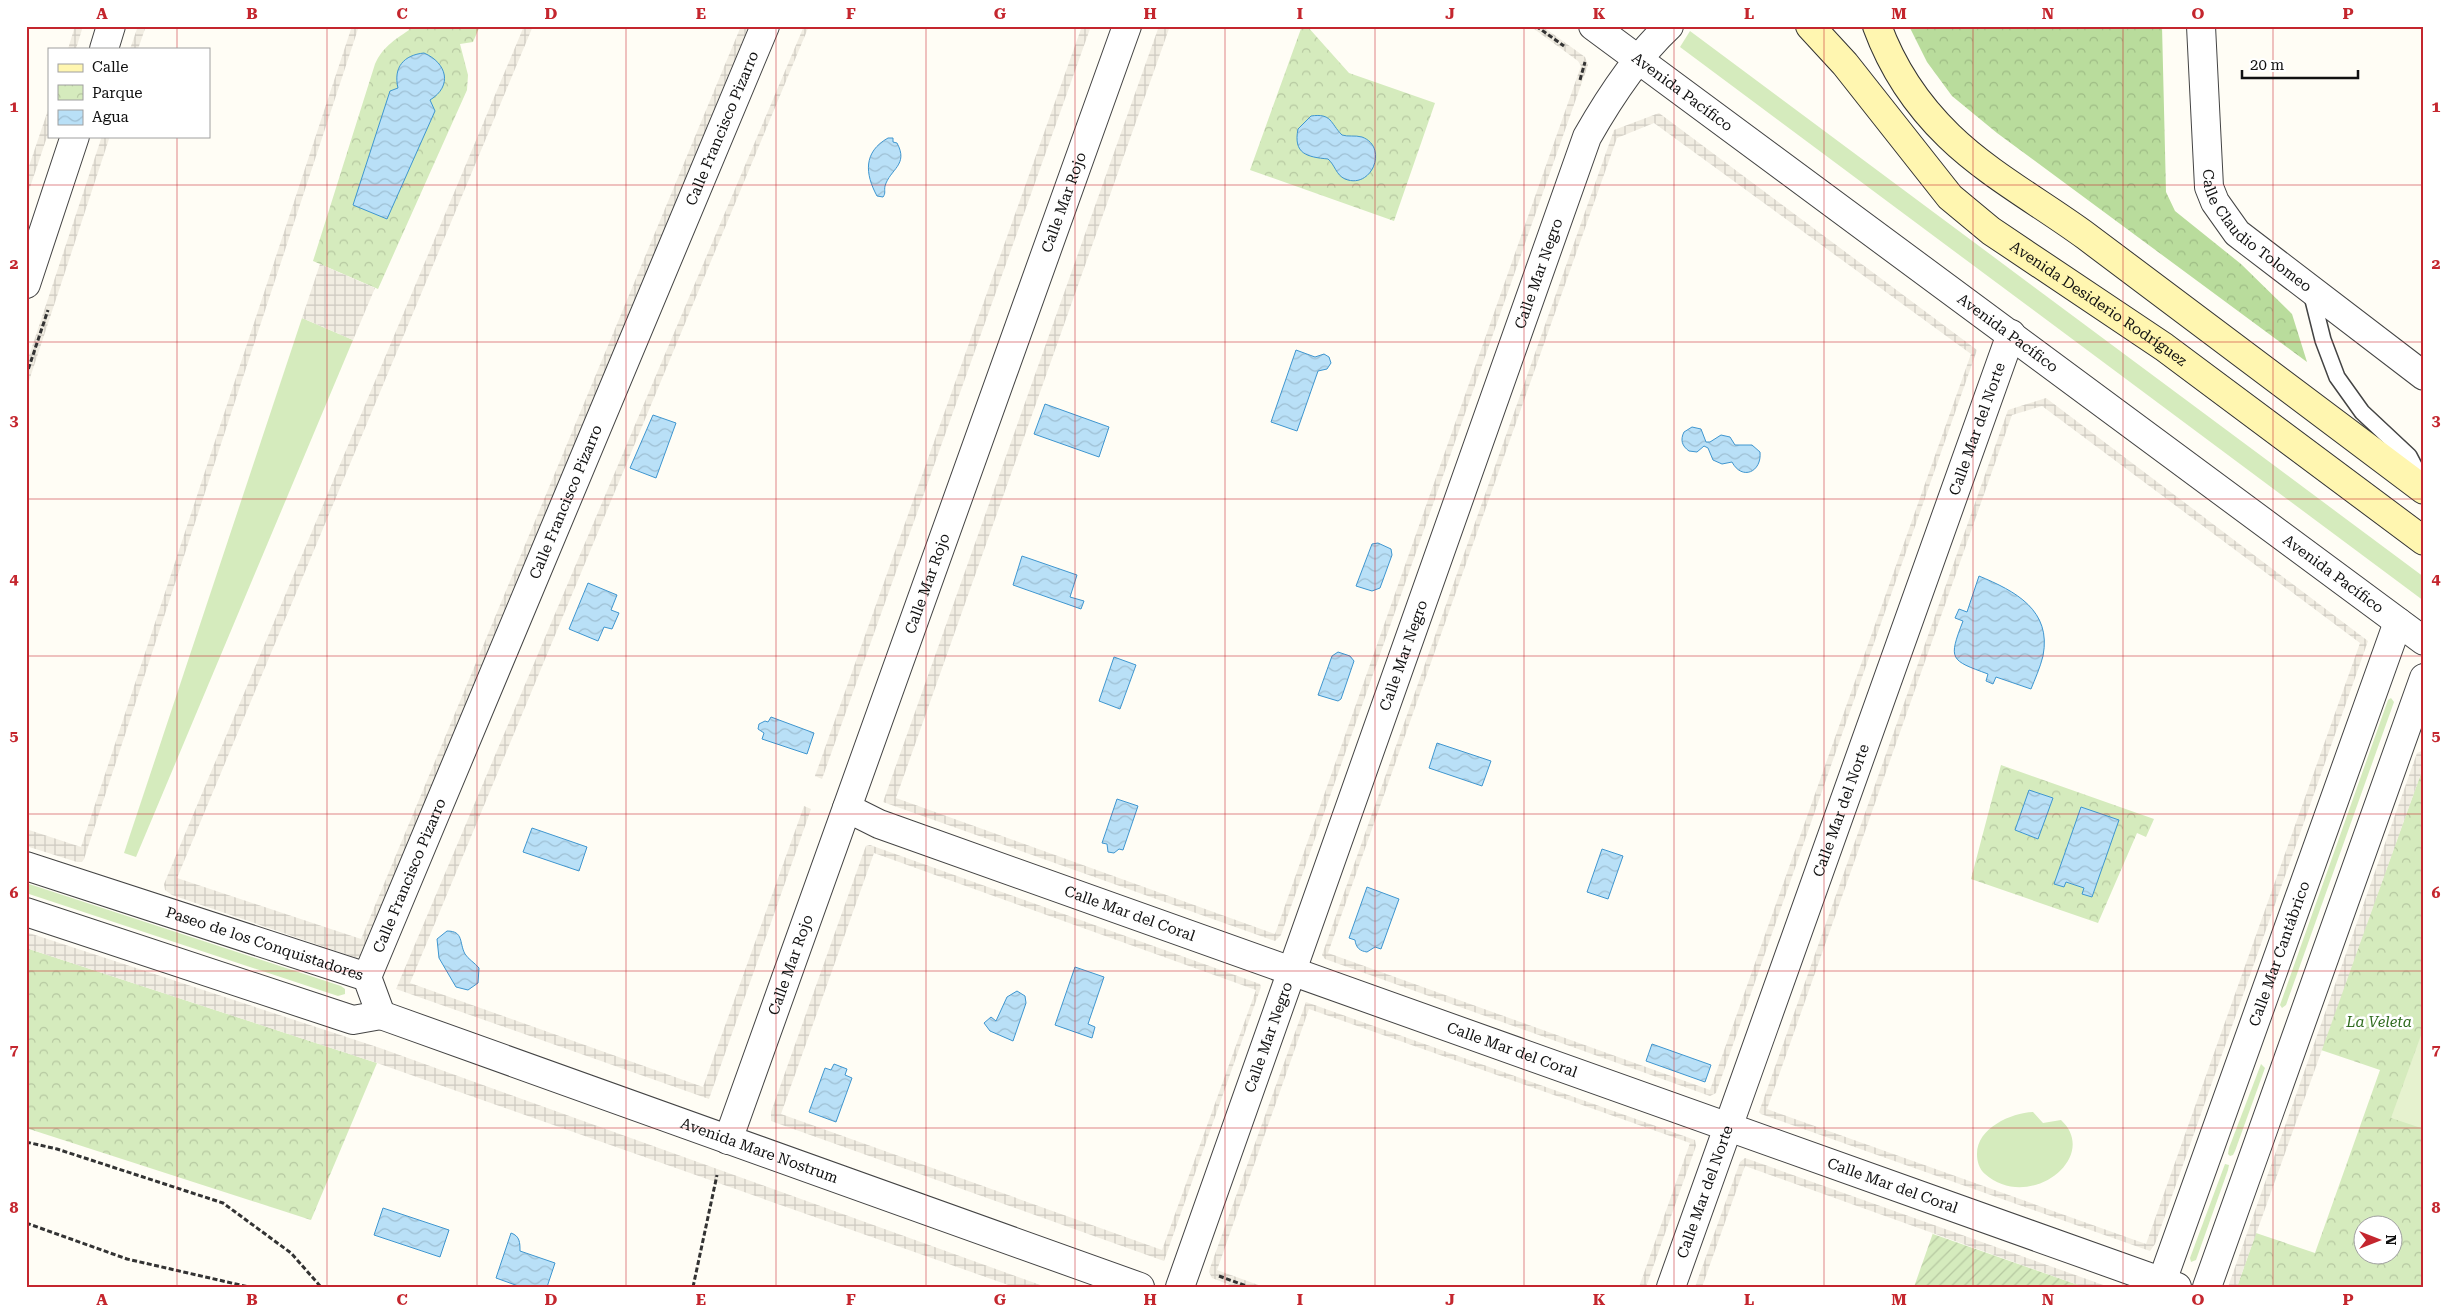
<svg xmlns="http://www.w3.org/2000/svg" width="2450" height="1313" viewBox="0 0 2450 1313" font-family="'Roboto Serif',serif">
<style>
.grass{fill:#d5ebbd}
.forest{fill:url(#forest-crowns)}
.park{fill:url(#park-crowns);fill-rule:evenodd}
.garden{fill:url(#garden-furrows)}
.pitch{fill:#e6f2cf}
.plaza{fill:url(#plaza-grid);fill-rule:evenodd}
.water{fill:url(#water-waves);stroke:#3f96cf}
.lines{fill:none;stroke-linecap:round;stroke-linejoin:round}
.lane-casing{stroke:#444;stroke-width:18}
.street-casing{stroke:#444;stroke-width:30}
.secondary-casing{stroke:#333;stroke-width:30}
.path{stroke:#333;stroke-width:3;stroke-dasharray:5 2.5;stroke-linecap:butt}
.lane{stroke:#fff;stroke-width:15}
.street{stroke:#fff;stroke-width:28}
.secondary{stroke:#fff6b0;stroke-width:28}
.grid{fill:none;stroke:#c4262e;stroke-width:1;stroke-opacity:0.55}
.labels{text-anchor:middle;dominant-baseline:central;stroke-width:5;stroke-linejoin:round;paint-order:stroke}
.street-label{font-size:15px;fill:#111;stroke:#fff}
.park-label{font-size:15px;font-style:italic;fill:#2f6b1f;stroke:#fff}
.neatline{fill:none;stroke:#c4262e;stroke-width:2}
.grid-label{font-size:16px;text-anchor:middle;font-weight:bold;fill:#c4262e}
</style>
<defs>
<pattern id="forest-crowns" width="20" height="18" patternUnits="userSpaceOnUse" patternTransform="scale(1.25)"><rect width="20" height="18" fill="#b9dc9c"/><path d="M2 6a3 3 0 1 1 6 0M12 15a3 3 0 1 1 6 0" fill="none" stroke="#9ebc85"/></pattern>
<pattern id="park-crowns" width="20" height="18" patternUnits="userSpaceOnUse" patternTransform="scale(1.25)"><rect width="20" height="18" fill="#d5ebbd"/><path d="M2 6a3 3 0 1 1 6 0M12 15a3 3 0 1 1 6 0" fill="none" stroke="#b6c8a1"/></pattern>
<pattern id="garden-furrows" width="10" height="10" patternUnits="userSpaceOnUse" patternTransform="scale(1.25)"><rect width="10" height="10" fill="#d5ebbd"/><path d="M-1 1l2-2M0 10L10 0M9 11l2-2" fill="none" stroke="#b6c8a1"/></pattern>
<pattern id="plaza-grid" width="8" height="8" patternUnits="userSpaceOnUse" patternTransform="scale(1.25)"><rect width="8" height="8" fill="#f1ede2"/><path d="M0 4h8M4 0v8" fill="none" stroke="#cecac1"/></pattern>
<pattern id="water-waves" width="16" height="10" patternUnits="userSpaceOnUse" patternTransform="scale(1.25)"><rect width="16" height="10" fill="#b9e0f7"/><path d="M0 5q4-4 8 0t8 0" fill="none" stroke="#9ebfd3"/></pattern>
</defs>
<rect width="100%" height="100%" fill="#fffdf5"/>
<!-- grass -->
<g class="grass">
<polygon points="1690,31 2424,577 2424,601 1680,47"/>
<polygon points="302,318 353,340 136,857 124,853"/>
<polygon points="2391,698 2394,702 2286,1005 2282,1008 2280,1005 2388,700"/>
<polygon points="26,883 341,986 345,989 345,994 338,996 26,893"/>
<polygon points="2261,1064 2265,1068 2235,1151 2233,1155 2230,1156 2228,1154 2229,1148"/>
<path d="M2033,1112l10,11 18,-3c40,37 -32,93 -76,54 -6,-5 -8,-13 -8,-20 0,-26 34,-41 56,-42z"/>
<polygon points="2225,1164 2229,1165 2228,1170 2196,1260 2191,1262 2190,1258"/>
</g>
<!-- forest -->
<polygon class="forest" points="1909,26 2162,26 2166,192 2175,211 2241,264 2292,314 2307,362 1997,133 1952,96 1927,62"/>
<!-- park -->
<g class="park">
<path d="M408,26h72l-7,16 -13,2 8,31 -1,15 -89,199 -65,-28 62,-197c8,-17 18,-23 34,-34z"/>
<polygon points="1302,26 1307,26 1349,73 1435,103 1394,221 1250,170"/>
<polygon points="2001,765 2154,819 2146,837 2137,833 2098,923 1971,879"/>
<path d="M2424,765v522h-187l19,-54 59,20 65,-183 -59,-20zM2362,1226h30v30h-30z"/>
<polygon points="26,948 377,1063 311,1220 26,1128"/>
</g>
<!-- garden -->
<polygon class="garden" points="1933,1233 1933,1234 2084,1287 1914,1287"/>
<!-- pitch -->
<polygon class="pitch" points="2424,1027 2424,1129 2391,1118"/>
<!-- plaza -->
<g class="plaza">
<polygon points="75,26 83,26 76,49 68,49"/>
<polygon points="138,26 146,26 138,49 130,49"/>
<polygon points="352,26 359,26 84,859 82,862 77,862 26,846 26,829 81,847"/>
<polygon points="524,26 533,26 177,878 361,939 741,26 749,26 363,954 357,958 172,895 165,890 164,884"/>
<polygon points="804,26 809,26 410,983 703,1087 804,806 811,809 709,1099 396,989"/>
<polygon points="1082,26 1091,26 822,779 815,776"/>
<polygon points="1159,26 1170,26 896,798 1275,934 1581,66 1578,61 1530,26 1542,26 1585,57 1588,65 1281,935 1275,941 883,802"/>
<polygon points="49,107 49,131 26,199 26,175"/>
<path d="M1659,113l318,237 -261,743 -6,3 -385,-137 -3,-4 292,-825zM1654,123l317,231 -261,736 -382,-137 289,-815z"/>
<polygon points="102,136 110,136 26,390 26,365"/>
<polygon points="320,264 375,288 353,340 302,318"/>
<path d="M2046,398l322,243 -213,603 -5,7 -389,-137 -2,-2 249,-702zM2042,406l318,237 -214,601 -379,-135 245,-694z"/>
<polygon points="2424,750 2424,765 2237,1287 2228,1287 2417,753"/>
<path d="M870,845l390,139 1,3 -97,274 -393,-140v-9l93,-261 2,-5zM874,853l382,137 -94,260 -381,-136z"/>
<polygon points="26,932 380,1048 1046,1287 1014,1287 377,1063 26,948"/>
<polygon points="1306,1002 1695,1140 1696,1146 1646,1287 1639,1287 1690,1143 1309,1009 1217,1270 1264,1287 1235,1287 1212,1278 1209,1272 1210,1268"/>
<polygon points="1745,1158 1748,1159 2109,1287 2084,1287 1745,1166 1702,1287 1695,1287 1740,1162"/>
</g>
<!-- water -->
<g class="water">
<path d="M424,53c23,10 29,33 6,47l5,11 -48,108 -34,-14 37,-114 8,-3c-5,-21 6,-33 26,-35z"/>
<path d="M1311,116c21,-3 19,7 31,19 6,2 13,0 20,2 27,10 10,53 -17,42 -9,-4 -10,-14 -17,-20 -21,-2 -35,-5 -30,-30z"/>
<path d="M888,138h5v4l4,1c12,22 -7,26 -12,43 -1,5 1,7 -2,11l-6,-1c-12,-22 -14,-44 11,-58z"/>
<polygon points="1296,350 1315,357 1324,354 1329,357 1331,363 1327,369 1318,371 1297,431 1271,422"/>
<polygon points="1045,404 1109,427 1099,457 1034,434"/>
<polygon points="653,415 676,423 656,478 630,468"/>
<path d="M1692,427l9,2 5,13h4l11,-7 9,2 5,8h17l8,7c2,20 -18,29 -28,10l-10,2 -9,-4 -5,-12 -4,-2 -7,6 -8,-1c-7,-5 -9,-11 -5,-19z"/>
<polygon points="1378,543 1391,549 1392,555 1380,588 1372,591 1356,586 1372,544"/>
<polygon points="1022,556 1077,575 1070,597 1084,601 1081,609 1013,585"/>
<path d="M1979,576c36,15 73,34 64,80 -3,12 -8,23 -12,33l-35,-12 -3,7 -7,-3 2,-7c-38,-14 -40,-14 -25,-53l-8,-3 4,-9 8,3z"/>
<polygon points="588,583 617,595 611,610 619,613 612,629 604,627 598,641 569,629"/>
<polygon points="1338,652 1350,656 1354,661 1341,699 1338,701 1318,695 1332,656"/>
<polygon points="1114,657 1136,665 1120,709 1099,701"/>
<polygon points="771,717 814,733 807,754 762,739 764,733 758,729 759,724 765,721 768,722"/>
<polygon points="1437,743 1491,761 1482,786 1429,768"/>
<polygon points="2029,790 2053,798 2038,839 2015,830"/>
<polygon points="1117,799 1138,806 1123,850 1119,849 1114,853 1108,852 1107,844 1102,843"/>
<polygon points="2081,807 2119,820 2092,897 2082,894 2084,888 2066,882 2064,887 2054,884"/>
<polygon points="532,828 587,847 579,871 523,852"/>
<polygon points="1602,849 1623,856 1608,899 1587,892"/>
<path d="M1367,887l32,12 -18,50 -6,-2 -8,5c-7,-1 -11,-4 -12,-12l-6,-2z"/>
<path d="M447,931c17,0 12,12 18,23 3,5 10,9 14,14l-1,15 -10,7 -12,-3 -17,-29 -2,-19z"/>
<polygon points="1075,967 1104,977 1088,1024 1095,1027 1092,1038 1055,1025"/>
<polygon points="1017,991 1025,996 1026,1003 1013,1041 990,1031 984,1023 991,1017 996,1021 1007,997"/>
<polygon points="1652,1044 1711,1065 1705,1082 1646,1061"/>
<polygon points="834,1064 847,1069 845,1075 852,1078 836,1122 809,1112 825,1068 831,1070"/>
<polygon points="383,1208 449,1230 440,1257 374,1235"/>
<path d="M511,1233c9,3 9,10 9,18l35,12 -8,24h-26l-25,-9z"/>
</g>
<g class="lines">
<!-- lane casing -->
<g class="lane-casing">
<polyline id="lane" points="2311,292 2323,340 2337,377 2362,412 2409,456 2423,483"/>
</g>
<!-- street casing -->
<g class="street-casing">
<g id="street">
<path id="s1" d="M1593,26l831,615"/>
<path id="s2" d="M2201,26l8,161 6,15 22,31 187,143"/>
<polyline points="104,49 111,26"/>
<polyline points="26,284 75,136"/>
<path id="s3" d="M847,808l32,16 1298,463"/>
<path id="s4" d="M26,866l341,111 14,38"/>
<polyline points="26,912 353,1020 381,1015"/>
<path id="s5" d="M367,977l398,-951"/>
<path id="s6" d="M381,1015l759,272"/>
<path id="s7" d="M728,1140l399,-1114"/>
<path id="s8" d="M1180,1287l407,-1150c21,-37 51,-82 82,-111"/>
<path id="s9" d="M1671,1287l340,-953"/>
<path id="s10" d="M2160,1287l238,-665"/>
<polyline points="2207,1287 2424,678"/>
</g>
</g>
<!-- secondary casing -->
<g class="secondary-casing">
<g id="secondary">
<path id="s11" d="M1810,26l35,38 105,133 41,34 173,116 260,194"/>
<path d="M1877,26c15,41 40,79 72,110 39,38 92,67 137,100 112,84 225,169 338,254"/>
</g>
</g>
<!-- path -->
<g class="path">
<polyline points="1536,26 1564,46"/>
<polyline points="1580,80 1585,62"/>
<polyline points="26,376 48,310"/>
<polyline points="26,1142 57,1149 223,1203 291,1253 321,1287"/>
<polyline points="26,1223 127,1259 249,1287"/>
<polyline points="1219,1276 1249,1287"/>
<polyline points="693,1287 717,1175"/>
</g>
<!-- lane -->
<use href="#lane" class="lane"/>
<!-- street -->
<use href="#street" class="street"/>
<!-- secondary -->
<use href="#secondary" class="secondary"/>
</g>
<!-- grid -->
<path class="grid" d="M177,26v23M327,26v1261M477,26v1261M626,26v1261M776,26v1261M926,26v1261M1075,26v1261M1225,26v1261M1375,26v1261M1524,26v1261M1674,26v1261M1824,26v1261M1973,26v1261M2123,26v1261M2273,26v1261M177,136v1151M26,185h2398M26,342h2398M26,499h2398M26,656h2398M26,814h2398M26,971h2398M26,1128h2398"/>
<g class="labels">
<!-- street labels -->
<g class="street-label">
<text stroke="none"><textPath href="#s1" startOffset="111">Avenida Pacífico</textPath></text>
<text stroke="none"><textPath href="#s5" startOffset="920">Calle Francisco Pizarro</textPath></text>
<text stroke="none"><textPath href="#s7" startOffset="996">Calle Mar Rojo</textPath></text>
<text stroke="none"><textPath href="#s2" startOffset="225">Calle Claudio Tolomeo</textPath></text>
<text stroke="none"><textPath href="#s8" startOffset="1075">Calle Mar Negro</textPath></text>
<text stroke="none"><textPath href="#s11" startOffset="404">Avenida Desiderio Rodríguez</textPath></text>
<text stroke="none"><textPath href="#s1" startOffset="516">Avenida Pacífico</textPath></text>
<text stroke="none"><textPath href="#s9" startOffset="911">Calle Mar del Norte</textPath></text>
<text stroke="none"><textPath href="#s5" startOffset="515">Calle Francisco Pizarro</textPath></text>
<text stroke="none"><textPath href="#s1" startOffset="921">Avenida Pacífico</textPath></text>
<text stroke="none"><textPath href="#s7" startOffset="591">Calle Mar Rojo</textPath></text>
<text stroke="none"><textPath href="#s8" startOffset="670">Calle Mar Negro</textPath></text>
<text stroke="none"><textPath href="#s9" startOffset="506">Calle Mar del Norte</textPath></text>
<text stroke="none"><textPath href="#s5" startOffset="110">Calle Francisco Pizarro</textPath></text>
<text stroke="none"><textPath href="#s3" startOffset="302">Calle Mar del Coral</textPath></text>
<text stroke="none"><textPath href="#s4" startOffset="251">Paseo de los Conquistadores</textPath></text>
<text stroke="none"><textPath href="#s10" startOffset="354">Calle Mar Cantábrico</textPath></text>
<text stroke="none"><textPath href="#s7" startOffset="186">Calle Mar Rojo</textPath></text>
<text stroke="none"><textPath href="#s8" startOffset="265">Calle Mar Negro</textPath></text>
<text stroke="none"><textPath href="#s3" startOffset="708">Calle Mar del Coral</textPath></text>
<text stroke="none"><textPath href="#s6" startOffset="402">Avenida Mare Nostrum</textPath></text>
<text stroke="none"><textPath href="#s3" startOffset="1112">Calle Mar del Coral</textPath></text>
<text stroke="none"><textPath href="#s9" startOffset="101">Calle Mar del Norte</textPath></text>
</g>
<!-- park labels -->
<g class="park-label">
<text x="2379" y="1022">La Veleta</text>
</g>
</g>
<!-- border -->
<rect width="2450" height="1313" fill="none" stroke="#ffffff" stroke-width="55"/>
<!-- legend -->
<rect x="48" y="48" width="162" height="90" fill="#ffffff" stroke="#a0a0a0"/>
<rect x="58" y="64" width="25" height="8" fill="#fff6b0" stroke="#a0a0a0"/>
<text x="92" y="72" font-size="15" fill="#111111">Calle</text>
<rect x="58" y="85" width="25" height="15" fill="url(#park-crowns)" stroke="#a0a0a0"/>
<text x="92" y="98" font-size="15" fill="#111111">Parque</text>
<rect x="58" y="110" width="25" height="15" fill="url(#water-waves)" stroke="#a0a0a0"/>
<text x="92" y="122" font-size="15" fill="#111111">Agua</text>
<!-- north arrow -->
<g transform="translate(2378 1240) rotate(90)"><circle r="24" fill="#ffffff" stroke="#a0a0a0"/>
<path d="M0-4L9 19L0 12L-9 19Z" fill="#c4262e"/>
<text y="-8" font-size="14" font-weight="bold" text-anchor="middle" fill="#111111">N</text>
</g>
<!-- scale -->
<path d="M2242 70v8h116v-8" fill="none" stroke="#111111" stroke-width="2.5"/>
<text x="2250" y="70" font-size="15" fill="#111111" stroke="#ffffff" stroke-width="4" paint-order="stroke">20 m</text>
<rect x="28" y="28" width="2394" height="1258" class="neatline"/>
<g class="grid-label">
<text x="102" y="19">A</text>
<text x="252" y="19">B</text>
<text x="402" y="19">C</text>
<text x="551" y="19">D</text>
<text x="701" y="19">E</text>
<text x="851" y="19">F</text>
<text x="1000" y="19">G</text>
<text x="1150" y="19">H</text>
<text x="1300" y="19">I</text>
<text x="1450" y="19">J</text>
<text x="1599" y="19">K</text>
<text x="1749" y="19">L</text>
<text x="1899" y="19">M</text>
<text x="2048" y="19">N</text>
<text x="2198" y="19">O</text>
<text x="2348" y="19">P</text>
<text x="14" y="112">1</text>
<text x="2436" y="112">1</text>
<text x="14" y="269">2</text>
<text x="2436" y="269">2</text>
<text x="14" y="426">3</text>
<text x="2436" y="426">3</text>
<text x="14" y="584">4</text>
<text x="2436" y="584">4</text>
<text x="14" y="741">5</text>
<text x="2436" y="741">5</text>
<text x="14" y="898">6</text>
<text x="2436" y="898">6</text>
<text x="14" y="1055">7</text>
<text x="2436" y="1055">7</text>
<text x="14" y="1213">8</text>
<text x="2436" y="1213">8</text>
<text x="102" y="1305">A</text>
<text x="252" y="1305">B</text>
<text x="402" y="1305">C</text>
<text x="551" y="1305">D</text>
<text x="701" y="1305">E</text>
<text x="851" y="1305">F</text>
<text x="1000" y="1305">G</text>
<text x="1150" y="1305">H</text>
<text x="1300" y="1305">I</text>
<text x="1450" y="1305">J</text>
<text x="1599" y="1305">K</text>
<text x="1749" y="1305">L</text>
<text x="1899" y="1305">M</text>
<text x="2048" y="1305">N</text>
<text x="2198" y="1305">O</text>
<text x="2348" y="1305">P</text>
</g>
</svg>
